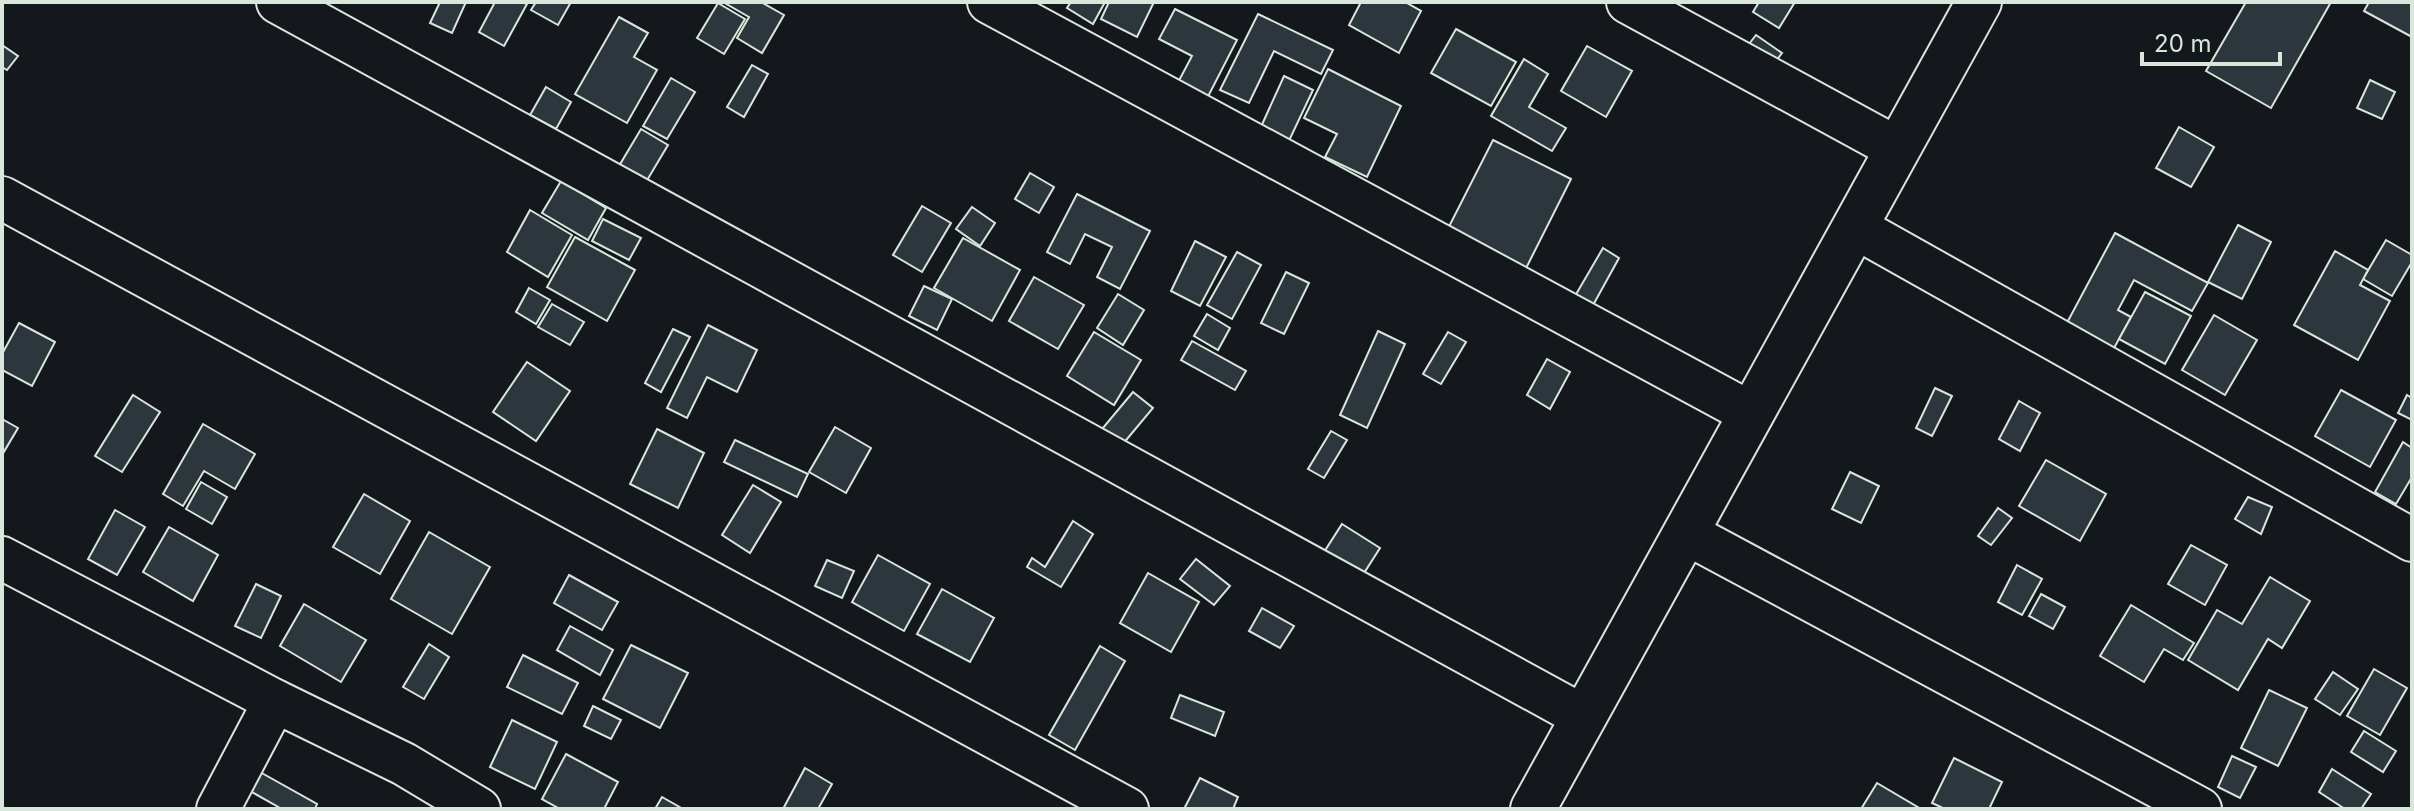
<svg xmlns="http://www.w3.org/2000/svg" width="2414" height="811" viewBox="0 0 2414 811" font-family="Inter,sans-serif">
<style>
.building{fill:#2c363c;stroke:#d8e6dc;stroke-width:2}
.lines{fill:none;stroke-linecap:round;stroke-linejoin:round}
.minor-casing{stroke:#d8e6dc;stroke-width:46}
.tertiary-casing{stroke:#d8e6dc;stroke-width:48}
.minor{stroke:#14181c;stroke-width:42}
.tertiary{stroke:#14181c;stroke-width:44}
</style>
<rect width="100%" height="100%" fill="#14181c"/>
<!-- building -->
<g class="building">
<polygon points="440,2 466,2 452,33 430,23"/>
<polygon points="495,2 522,2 527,4 504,46 479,32"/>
<polygon points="536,2 571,2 558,25 531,10"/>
<polygon points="723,2 761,2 784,15 762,53 737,38 749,17"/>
<polygon points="1071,2 1105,2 1093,24 1067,8"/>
<polygon points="1109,2 1154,2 1137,37 1101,19"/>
<polygon points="1361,2 1405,2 1421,11 1399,53 1349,25"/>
<polygon points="1759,2 1795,2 1779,28 1753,12"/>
<polygon points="2246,2 2331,2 2271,108 2206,71"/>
<polygon points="2369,2 2412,3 2412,37 2364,11"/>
<polygon points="718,3 745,19 724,54 697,38"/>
<polygon points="1175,9 1237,40 1197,118 1167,103 1192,56 1159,39"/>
<polygon points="1258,14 1333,50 1321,74 1274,51 1249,103 1220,90"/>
<polygon points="619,17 648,33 634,57 657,70 627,123 575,94"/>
<polygon points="1456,29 1516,62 1491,106 1431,73"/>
<polygon points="1756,35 1782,53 1768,72 1742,53"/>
<polygon points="2,45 18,56 7,70 2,67"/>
<polygon points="1587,46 1632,71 1606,117 1561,91"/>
<polygon points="1524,59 1548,74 1529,107 1566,128 1552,151 1491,116"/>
<polygon points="752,65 768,74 744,117 727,107"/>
<polygon points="1328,69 1401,106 1367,177 1325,157 1337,134 1304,118"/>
<polygon points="1284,76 1313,90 1278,164 1250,151"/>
<polygon points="671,78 695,92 667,139 643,126"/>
<polygon points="2370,80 2395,92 2382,119 2357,108"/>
<polygon points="546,87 571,102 556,129 530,115"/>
<polygon points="2179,127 2214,147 2191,187 2156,168"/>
<polygon points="641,129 668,145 646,182 619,166"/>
<polygon points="1493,140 1571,179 1513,294 1435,254"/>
<polygon points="1030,173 1054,187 1039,213 1015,199"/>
<polygon points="561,181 606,208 588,240 542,213"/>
<polygon points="1077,194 1150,231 1120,289 1097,277 1112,247 1085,234 1070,264 1047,252"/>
<polygon points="922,206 951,223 922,272 893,255"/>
<polygon points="972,207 995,223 980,246 956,229"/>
<polygon points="530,210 572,235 548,277 507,252"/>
<polygon points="603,219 641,238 629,260 592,241"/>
<polygon points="2238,225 2271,242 2242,299 2208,282"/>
<polygon points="2115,233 2208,283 2192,311 2134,280 2118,310 2131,317 2101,372 2054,347"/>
<polygon points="575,237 635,270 607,321 547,287"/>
<polygon points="963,238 1020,270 992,321 934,288"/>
<polygon points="2386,240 2412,255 2412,262 2392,296 2363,279"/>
<polygon points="1195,241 1226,257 1200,306 1171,291"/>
<polygon points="1603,248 1619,258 1586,318 1568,308"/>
<polygon points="2335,251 2368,270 2360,285 2390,301 2358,360 2294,325"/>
<polygon points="1237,252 1261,265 1232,319 1207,305"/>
<polygon points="1286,272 1309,283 1284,334 1261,323"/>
<polygon points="1034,277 1084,305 1058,349 1009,321"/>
<polygon points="924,286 952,299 937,330 909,316"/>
<polygon points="529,288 550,300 536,324 516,312"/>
<polygon points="2145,292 2191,316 2165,364 2119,339"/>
<polygon points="1118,294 1144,310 1123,345 1097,328"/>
<polygon points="552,304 584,322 570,345 538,327"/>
<polygon points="1207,314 1230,328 1218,350 1194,336"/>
<polygon points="2214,315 2257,340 2225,395 2182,370"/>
<polygon points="19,323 55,342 32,386 2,370 2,354"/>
<polygon points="708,325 757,350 737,392 707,377 687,418 667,408"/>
<polygon points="673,329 690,337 661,392 645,383"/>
<polygon points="1378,331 1405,344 1367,428 1340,415"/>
<polygon points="1094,332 1141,360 1114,405 1067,376"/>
<polygon points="1448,332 1466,342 1441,384 1423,374"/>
<polygon points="1192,341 1246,371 1235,390 1181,360"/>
<polygon points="1547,359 1570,372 1550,409 1527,395"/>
<polygon points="527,362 570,391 536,441 493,412"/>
<polygon points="1935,388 1952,396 1932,436 1916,428"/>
<polygon points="2341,390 2396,420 2370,467 2315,436"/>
<polygon points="1133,392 1153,408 1122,445 1102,429"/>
<polygon points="133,395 160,412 122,472 95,456"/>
<polygon points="2407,395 2412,398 2412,420 2398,413"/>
<polygon points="2019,401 2040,413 2020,451 1999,439"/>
<polygon points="2,419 18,428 2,455"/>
<polygon points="203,424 255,454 235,489 204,471 183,506 163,494"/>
<polygon points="835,427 871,448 846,493 809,472"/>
<polygon points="657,429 704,453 678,508 630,484"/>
<polygon points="1331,431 1347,440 1324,478 1308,469"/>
<polygon points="735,440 808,474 797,497 724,462"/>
<polygon points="2403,442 2412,448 2412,477 2396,504 2375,492"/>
<polygon points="2046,460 2106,494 2080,541 2019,506"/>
<polygon points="1850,472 1879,486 1861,523 1832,509"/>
<polygon points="201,482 227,497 212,524 186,509"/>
<polygon points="753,485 781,502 750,553 722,535"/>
<polygon points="364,494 410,521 380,574 333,547"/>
<polygon points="2248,497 2272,507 2261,534 2235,519"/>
<polygon points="1998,508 2012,518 1991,545 1978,536"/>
<polygon points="115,510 145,527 117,575 88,559"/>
<polygon points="1073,521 1093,534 1061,587 1027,567 1032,558 1045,567"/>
<polygon points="1342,524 1380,548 1357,584 1319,560"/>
<polygon points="169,527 218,555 193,601 143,572"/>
<polygon points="429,532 490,567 452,634 391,599"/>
<polygon points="2191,545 2227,565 2205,605 2168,584"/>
<polygon points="878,555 930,584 904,631 852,602"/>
<polygon points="1196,559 1230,586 1214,605 1180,579"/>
<polygon points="827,560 854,571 842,598 815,586"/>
<polygon points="2017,565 2042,579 2022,615 1998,602"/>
<polygon points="1148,573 1199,602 1171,652 1120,623"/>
<polygon points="569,575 618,602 602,630 554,603"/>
<polygon points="2270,577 2310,601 2282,648 2268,639 2238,690 2188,660 2217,610 2242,624"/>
<polygon points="256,584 281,596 261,638 235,626"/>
<polygon points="942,589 994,618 970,662 917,634"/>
<polygon points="2041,594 2065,607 2053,629 2029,616"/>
<polygon points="304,604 366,640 341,682 280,646"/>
<polygon points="2131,605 2194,643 2183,660 2164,649 2144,682 2100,656"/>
<polygon points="1262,608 1294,626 1280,648 1249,631"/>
<polygon points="570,626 613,650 600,675 557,650"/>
<polygon points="429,644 449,657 424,699 403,687"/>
<polygon points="631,645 688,673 660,728 603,699"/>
<polygon points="1100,646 1125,661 1075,750 1049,735"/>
<polygon points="523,655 578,683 562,714 507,687"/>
<polygon points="2374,669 2407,688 2380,735 2347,716"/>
<polygon points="2333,672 2358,689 2340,715 2315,699"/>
<polygon points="2269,690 2307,708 2278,766 2241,748"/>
<polygon points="1180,695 1224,712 1215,736 1171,718"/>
<polygon points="593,706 621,720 611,739 584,726"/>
<polygon points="512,720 557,742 535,789 490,767"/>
<polygon points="2364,731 2396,751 2383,772 2351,752"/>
<polygon points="566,754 618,782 604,809 560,809 542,799"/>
<polygon points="2232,756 2256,767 2240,798 2218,787"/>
<polygon points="1954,758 2002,782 1989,809 1945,809 1932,803"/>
<polygon points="805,768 832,784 818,809 783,809"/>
<polygon points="2332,769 2371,794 2361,809 2345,809 2319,792"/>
<polygon points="260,772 317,804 315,809 282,809 250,791"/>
<polygon points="1200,778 1238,797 1233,809 1184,809"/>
<polygon points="1877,783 1921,809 1861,809"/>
<polygon points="662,797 683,809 655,809"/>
</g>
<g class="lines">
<!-- minor casing -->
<g class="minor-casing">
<g id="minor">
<polyline points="278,2 1584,717"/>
<polyline points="989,2 1752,414"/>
<polyline points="1628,2 1898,149"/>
<polyline points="2,198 1127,809"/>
<polyline points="1855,227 2412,540"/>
<polyline points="1686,533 2200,809"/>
<polyline points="2,558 275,701 404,764 479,809"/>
<polyline points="218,809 275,701"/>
</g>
</g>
<!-- tertiary casing -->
<g class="tertiary-casing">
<polyline id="tertiary" points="1533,809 1979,2"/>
</g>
<!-- minor -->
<use href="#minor" class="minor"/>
<!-- tertiary -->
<use href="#tertiary" class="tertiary"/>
</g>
<!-- border -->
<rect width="2414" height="811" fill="none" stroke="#d8e6dc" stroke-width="8"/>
<!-- scale -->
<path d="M2142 52v12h138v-12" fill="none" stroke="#d8e6dc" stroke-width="4"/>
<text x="2154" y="52" font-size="24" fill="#d8e6dc" stroke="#14181c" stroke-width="6" paint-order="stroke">20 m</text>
</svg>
